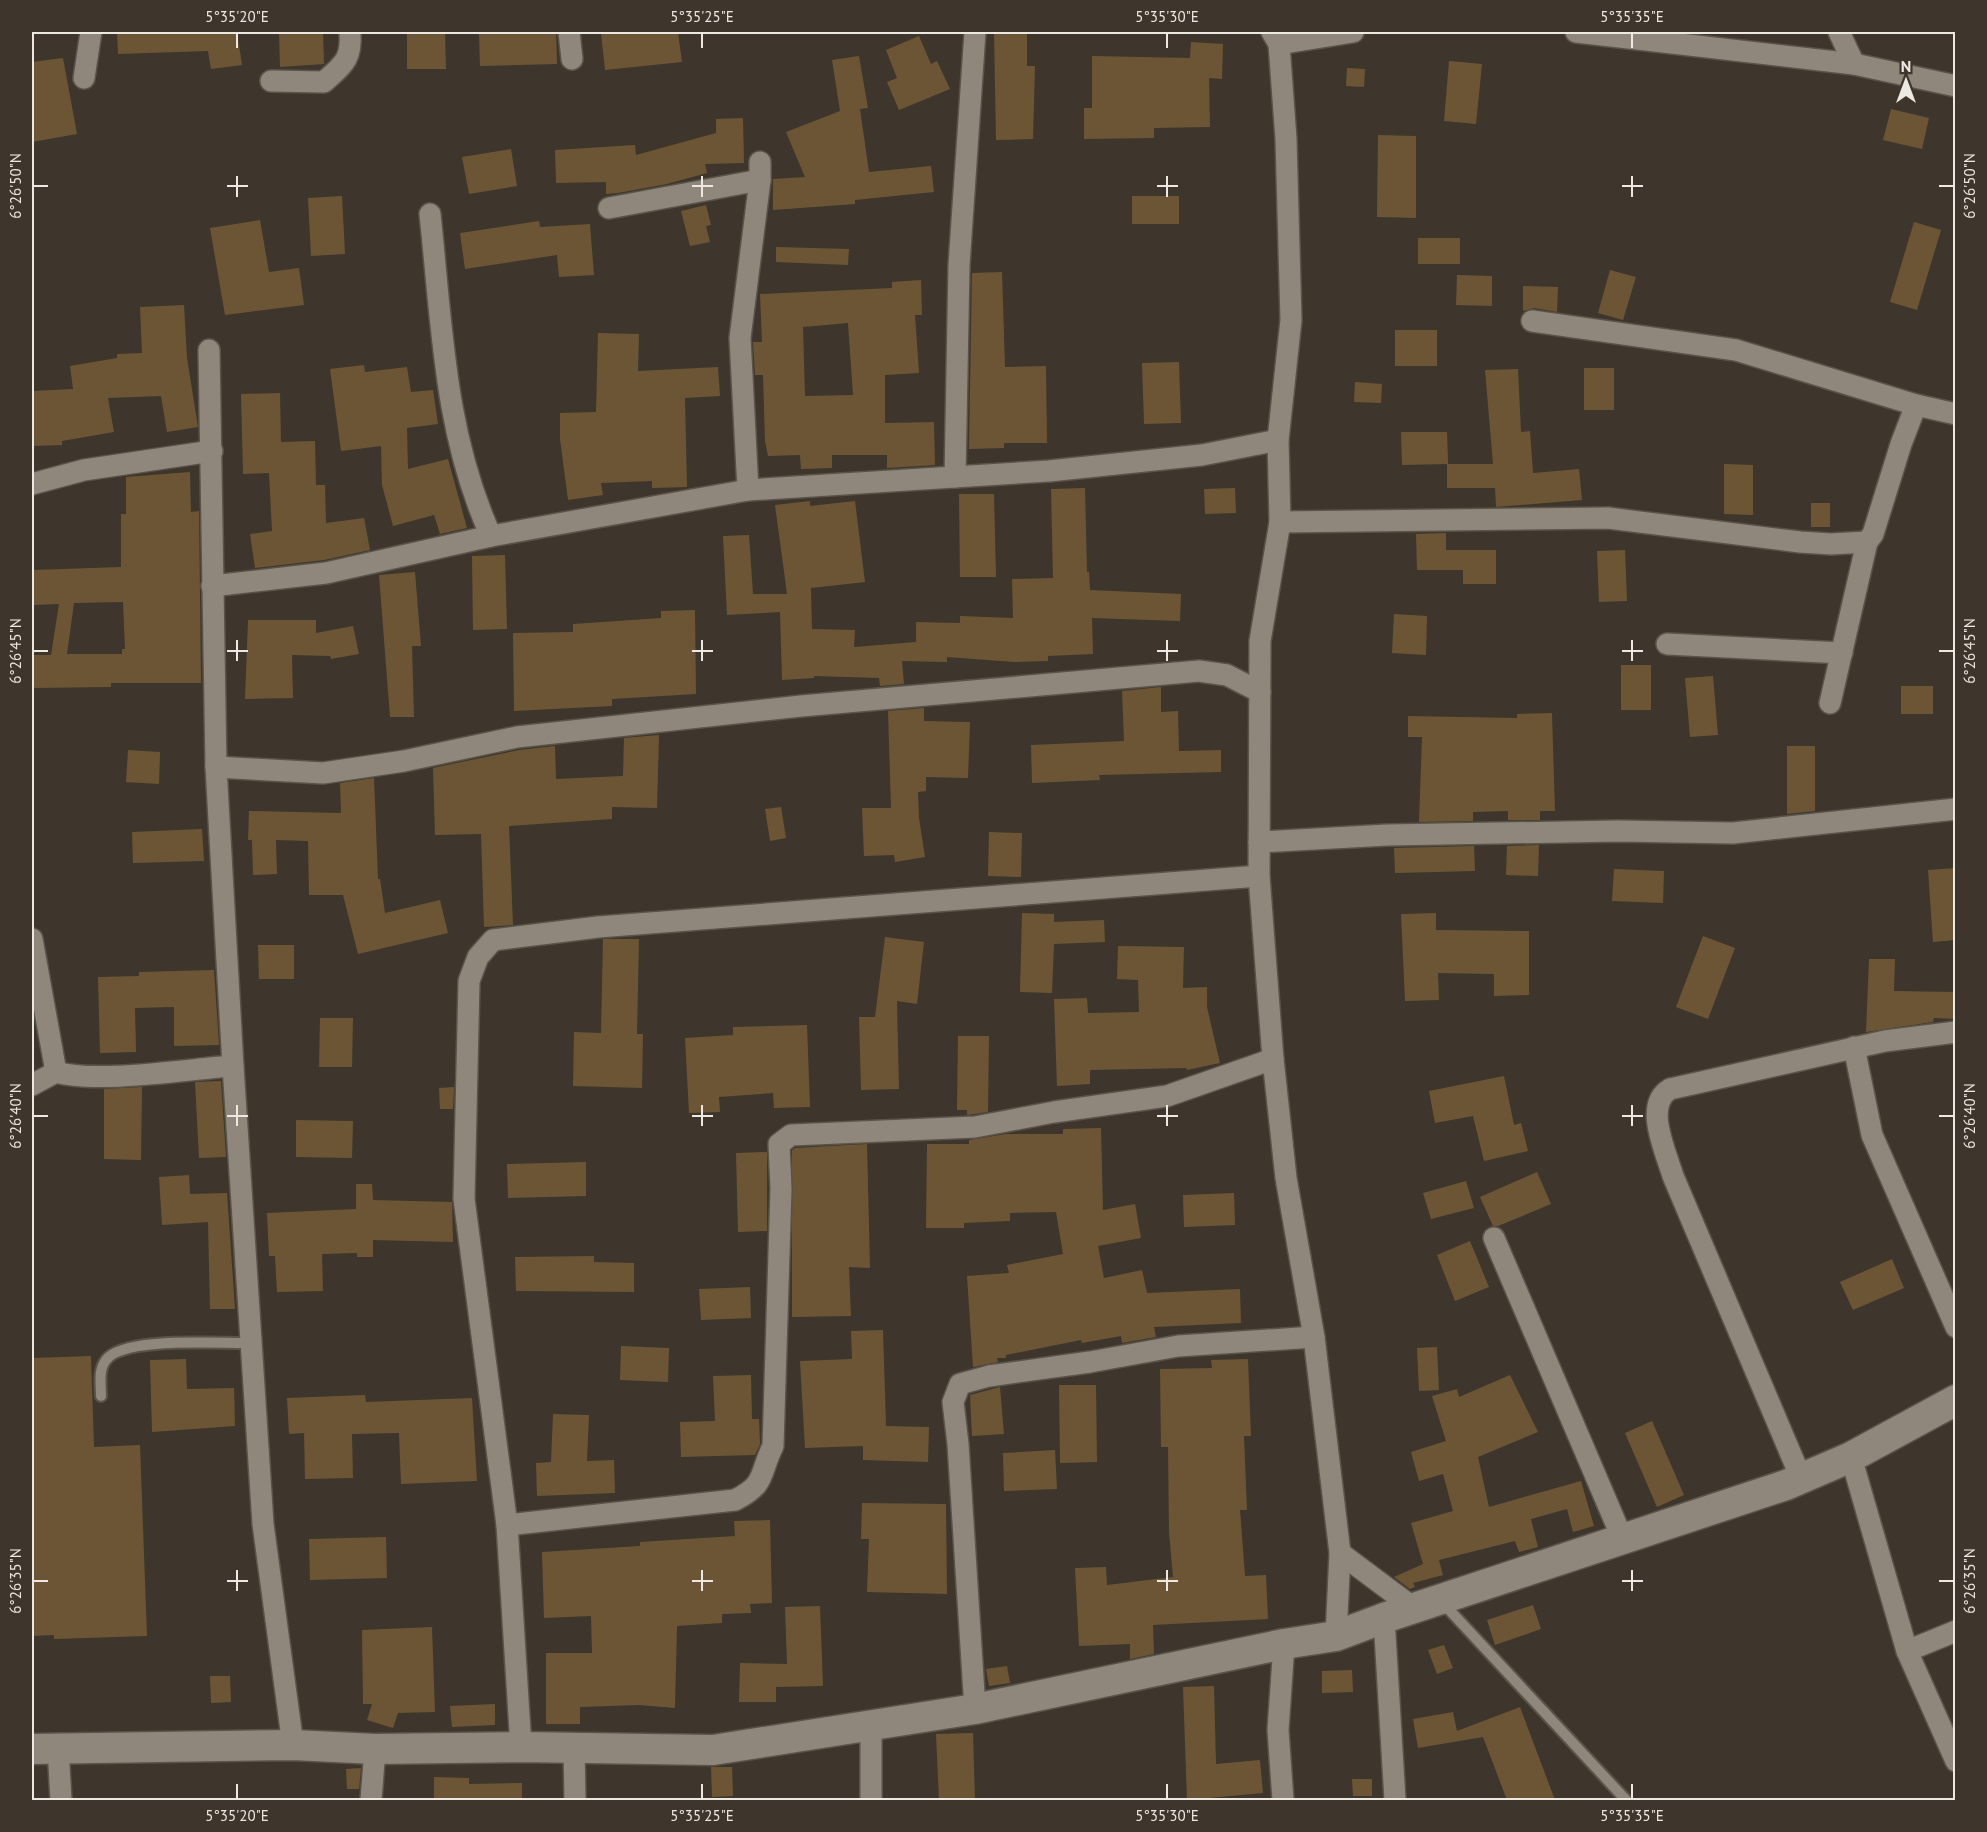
<svg xmlns="http://www.w3.org/2000/svg" width="1987" height="1832" viewBox="0 0 1987 1832" font-family="'PT Sans',sans-serif">
<style>
.building{fill:#6c5535;fill-rule:evenodd}
.lines{fill:none;stroke-linecap:round;stroke-linejoin:round}
.lane-casing{stroke:#59534a;stroke-width:14}
.street-casing{stroke:#59534a;stroke-width:24}
.secondary-casing{stroke:#59534a;stroke-width:33}
.lane{stroke:#8f877b;stroke-width:10}
.street{stroke:#8f877b;stroke-width:21}
.secondary{stroke:#8f877b;stroke-width:30}
.ticks{fill:none;stroke:#ede8e2;stroke-width:2}
.neatline{fill:none;stroke:#ede8e2;stroke-width:2}
.ticks-label{font-size:15px;text-anchor:middle;fill:#ede8e2}
</style>
<rect width="100%" height="100%" fill="#3e362c"/>
<!-- building -->
<g class="building">
<polygon points="117,32 237,32 242,65 211,69 208,51 118,54"/>
<polygon points="279,32 323,32 324,64 280,67"/>
<polygon points="407,32 445,32 446,69 407,69"/>
<polygon points="556,32 557,64 480,66 479,33"/>
<polygon points="678,32 682,62 605,70 601,33"/>
<polygon points="994,32 1027,32 1027,66 1035,66 1033,139 996,140"/>
<polygon points="919,36 931,64 937,61 950,89 899,110 887,82 897,78 886,50"/>
<polygon points="1191,42 1223,44 1222,79 1209,78 1210,127 1154,128 1154,138 1084,139 1084,108 1092,108 1092,56 1190,58"/>
<polygon points="859,56 868,108 860,109 869,172 931,166 934,192 855,200 855,204 773,210 773,179 805,177 786,132 840,111 832,60"/>
<polygon points="63,58 77,134 32,142 32,62"/>
<polygon points="1449,61 1482,64 1476,124 1444,121"/>
<polygon points="1347,68 1365,69 1364,87 1346,86"/>
<polygon points="1891,109 1929,118 1922,149 1883,140"/>
<polygon points="743,118 744,163 705,164 707,173 667,184 618,193 606,194 606,182 556,183 555,150 635,145 636,155 716,133 716,119"/>
<polygon points="1378,135 1416,136 1416,218 1377,217"/>
<polygon points="511,149 517,186 469,194 462,157"/>
<polygon points="342,196 345,254 311,256 308,198"/>
<rect x="1132" y="196" width="47" height="28"/>
<polygon points="706,205 711,225 706,226 710,242 690,246 681,211"/>
<polygon points="260,220 269,272 299,268 304,305 225,315 210,228"/>
<polygon points="539,221 540,227 590,224 594,275 559,277 557,255 465,269 460,233"/>
<polygon points="1914,222 1941,230 1917,310 1890,302"/>
<rect x="1418" y="238" width="42" height="26"/>
<polygon points="776,247 849,249 848,265 776,262"/>
<polygon points="1610,270 1636,277 1623,320 1598,313"/>
<polygon points="1002,272 1005,367 1046,366 1047,443 1004,443 1004,448 969,449 972,273"/>
<polygon points="1457,275 1492,276 1492,306 1456,305"/>
<path d="M921,280l1,35h-7l4,58 -34,2v48l49,-1 1,43 -48,3v-13h-55v13l-31,1 -1,-14 -32,1 -3,-15 -2,-66h-8l-2,-33h9l-2,-48 132,-6v-6zM848,323l5,72 -48,1 -2,-69z"/>
<polygon points="1523,286 1558,287 1557,312 1534,308 1523,311"/>
<polygon points="184,305 187,358 198,427 167,432 161,396 108,398 114,432 62,441 62,445 32,446 32,391 73,389 70,366 117,358 117,354 142,353 140,307"/>
<rect x="1395" y="330" width="42" height="36"/>
<polygon points="598,333 639,334 638,371 718,367 720,396 685,398 687,487 652,488 652,481 601,483 603,495 568,500 560,439 560,413 596,412"/>
<polygon points="1179,362 1181,423 1144,424 1142,363"/>
<polygon points="364,365 365,372 407,367 411,392 433,390 438,424 407,428 408,469 448,459 467,528 440,534 434,515 393,526 382,485 381,446 341,451 330,369"/>
<rect x="1584" y="368" width="30" height="42"/>
<polygon points="1518,369 1521,432 1530,431 1533,473 1579,469 1582,500 1496,507 1495,488 1447,488 1447,464 1493,464 1485,370"/>
<polygon points="1355,382 1382,384 1381,403 1354,402"/>
<polygon points="280,393 281,442 315,441 316,485 325,485 326,523 364,518 370,550 324,560 255,568 250,534 272,531 269,473 243,474 241,394"/>
<polygon points="1401,432 1447,432 1448,464 1402,465"/>
<polygon points="1724,464 1753,465 1753,515 1724,514"/>
<path d="M190,472l1,40 8,-1 2,172h-90v4l-79,1v-33h19l8,-51 -27,1v-35l89,-3v-53h5v-37zM123,602l2,47h-3v5h-55l7,-51z"/>
<polygon points="1085,488 1087,572 1089,572 1090,590 1181,594 1180,621 1092,618 1093,654 1048,656 1048,661 1014,662 947,657 947,662 902,661 904,684 880,686 879,678 814,676 814,678 782,680 780,612 727,615 723,536 749,535 753,594 787,594 775,505 810,501 810,506 855,501 865,582 811,588 812,629 855,630 854,647 916,642 916,622 960,623 960,616 1013,618 1012,579 1053,578 1051,489"/>
<polygon points="1235,488 1236,513 1205,514 1204,489"/>
<polygon points="959,494 994,494 996,577 960,577"/>
<rect x="1811" y="503" width="19" height="24"/>
<polygon points="1446,533 1446,550 1496,550 1496,584 1463,584 1463,570 1417,570 1416,534"/>
<polygon points="1625,550 1627,601 1599,602 1597,551"/>
<polygon points="505,555 507,629 473,630 472,556"/>
<polygon points="415,572 421,646 412,646 414,717 390,717 379,575"/>
<polygon points="695,610 696,694 612,699 612,706 514,711 513,633 573,632 573,624 661,618 661,611"/>
<polygon points="1394,614 1427,616 1426,655 1392,653"/>
<polygon points="248,620 316,620 316,633 353,626 359,654 331,659 330,656 292,655 293,698 245,699"/>
<rect x="1621" y="665" width="30" height="45"/>
<polygon points="1713,676 1718,735 1690,737 1685,678"/>
<rect x="1901" y="686" width="32" height="28"/>
<polygon points="1161,687 1161,712 1178,711 1179,751 1221,750 1221,772 1099,775 1100,780 1032,783 1031,745 1124,741 1122,691"/>
<polygon points="924,708 924,721 970,722 968,778 926,777 926,791 918,792 919,818 925,857 895,862 894,855 864,856 862,808 891,808 888,711"/>
<polygon points="1552,713 1555,811 1540,811 1540,820 1508,820 1508,811 1473,812 1473,821 1419,822 1422,737 1408,737 1408,716 1517,718 1517,714"/>
<polygon points="659,735 657,808 612,807 612,819 509,826 513,925 484,927 481,834 435,835 433,768 519,750 555,746 556,779 623,776 624,738"/>
<polygon points="1787,746 1815,746 1815,811 1787,814"/>
<polygon points="128,750 160,752 159,784 126,782"/>
<polygon points="374,778 378,879 380,879 385,913 440,900 448,933 358,954 343,895 309,895 308,841 276,840 277,874 253,875 252,840 248,840 249,811 341,813 340,783"/>
<polygon points="781,807 786,838 770,841 765,809"/>
<polygon points="202,829 204,861 133,863 132,832"/>
<polygon points="989,832 1022,833 1021,877 988,876"/>
<polygon points="1539,845 1538,876 1506,875 1507,846"/>
<polygon points="1474,846 1475,871 1395,873 1394,848"/>
<polygon points="1956,868 1956,940 1933,942 1928,870"/>
<polygon points="1614,869 1664,871 1663,903 1612,901"/>
<polygon points="1022,913 1054,914 1054,922 1104,920 1105,942 1054,944 1052,993 1020,992"/>
<polygon points="1436,913 1436,930 1529,931 1529,995 1494,996 1494,974 1438,973 1439,1000 1405,1001 1401,914"/>
<polygon points="1703,936 1735,948 1708,1019 1676,1007"/>
<polygon points="885,937 924,942 917,1004 897,1001 899,1089 861,1090 859,1017 875,1017"/>
<polygon points="603,939 639,939 637,1034 643,1034 642,1088 573,1086 574,1032 601,1033"/>
<polygon points="258,945 294,945 294,979 259,979"/>
<polygon points="1118,946 1184,947 1183,988 1207,987 1207,1007 1220,1063 1187,1070 1186,1068 1090,1070 1090,1084 1057,1086 1054,999 1087,998 1088,1013 1139,1012 1138,980 1117,979"/>
<polygon points="1869,959 1895,959 1894,991 1956,992 1956,1019 1934,1018 1933,1022 1866,1032"/>
<polygon points="214,970 219,1045 174,1046 174,1007 135,1008 136,1052 100,1053 98,977 139,976 139,972"/>
<polygon points="320,1018 353,1018 352,1067 319,1067"/>
<polygon points="807,1025 810,1107 774,1108 773,1093 719,1097 720,1112 689,1113 685,1038 733,1035 733,1027"/>
<polygon points="958,1036 989,1036 988,1112 967,1115 967,1110 957,1110"/>
<polygon points="1504,1076 1514,1125 1521,1123 1528,1151 1484,1161 1473,1116 1435,1123 1429,1091"/>
<polygon points="221,1081 226,1157 199,1158 195,1082"/>
<polygon points="142,1087 141,1160 104,1159 104,1089"/>
<polygon points="454,1087 453,1109 440,1109 439,1088"/>
<polygon points="296,1120 353,1121 352,1158 296,1157"/>
<polygon points="1101,1128 1103,1210 1135,1204 1141,1238 1098,1246 1104,1278 1142,1270 1147,1293 1240,1289 1241,1323 1154,1327 1156,1337 1122,1343 1121,1336 1082,1343 1081,1340 1006,1355 1006,1358 997,1358 998,1362 973,1367 967,1276 1009,1273 1007,1265 1063,1254 1056,1212 1010,1213 1010,1221 964,1223 964,1228 926,1228 927,1144 969,1144 969,1140 1006,1134 1063,1134 1063,1129"/>
<polygon points="867,1144 870,1268 849,1267 851,1316 792,1317 792,1150 795,1148"/>
<polygon points="767,1152 767,1231 738,1232 736,1153"/>
<polygon points="586,1162 586,1196 508,1198 507,1164"/>
<polygon points="1537,1172 1551,1204 1498,1226 1493,1226 1480,1197"/>
<polygon points="189,1175 190,1194 227,1193 235,1309 210,1309 208,1222 162,1225 159,1177"/>
<polygon points="1466,1181 1474,1208 1431,1219 1423,1193"/>
<polygon points="356,1184 372,1184 373,1200 452,1202 453,1242 373,1240 373,1257 357,1257 357,1253 322,1254 323,1291 277,1292 275,1256 269,1256 267,1213 356,1209"/>
<polygon points="1234,1193 1235,1225 1184,1227 1183,1195"/>
<polygon points="1470,1241 1489,1287 1455,1301 1437,1255"/>
<polygon points="594,1256 594,1262 634,1263 634,1292 516,1291 515,1257"/>
<polygon points="1892,1259 1904,1288 1853,1310 1840,1282"/>
<polygon points="750,1287 751,1318 701,1320 699,1289"/>
<polygon points="883,1330 886,1426 929,1427 928,1462 863,1460 863,1446 805,1448 800,1361 852,1359 851,1331"/>
<polygon points="621,1346 669,1348 668,1382 620,1380"/>
<polygon points="1437,1347 1439,1390 1419,1391 1417,1348"/>
<polygon points="91,1356 94,1447 140,1445 147,1636 54,1639 54,1635 32,1636 32,1358"/>
<polygon points="186,1359 187,1389 234,1388 235,1426 152,1432 150,1360"/>
<polygon points="1248,1359 1251,1436 1244,1436 1247,1510 1240,1510 1245,1576 1266,1575 1268,1619 1153,1625 1154,1654 1130,1659 1130,1644 1079,1646 1075,1568 1106,1567 1107,1585 1173,1577 1169,1532 1168,1447 1161,1447 1160,1369 1212,1368 1211,1360"/>
<polygon points="751,1375 752,1419 759,1419 760,1444 755,1455 681,1457 680,1422 715,1421 713,1376"/>
<polygon points="1510,1375 1538,1432 1478,1457 1489,1507 1581,1481 1594,1526 1573,1532 1567,1509 1531,1519 1538,1547 1519,1552 1515,1541 1439,1560 1443,1575 1413,1583 1415,1587 1410,1589 1394,1577 1423,1564 1411,1523 1453,1511 1443,1474 1419,1481 1411,1452 1446,1441 1432,1396 1457,1389 1459,1397"/>
<polygon points="1059,1385 1096,1385 1097,1462 1060,1463"/>
<polygon points="1000,1387 1004,1434 972,1436 970,1395"/>
<polygon points="365,1395 366,1402 472,1398 477,1481 401,1484 399,1433 352,1434 353,1478 305,1479 304,1433 289,1434 287,1398"/>
<polygon points="553,1414 589,1415 587,1461 614,1460 615,1493 537,1496 536,1463 551,1462"/>
<polygon points="1652,1421 1684,1495 1657,1507 1625,1433"/>
<polygon points="1055,1450 1057,1489 1004,1491 1003,1453"/>
<polygon points="862,1503 946,1504 947,1594 867,1592 869,1539 861,1539"/>
<polygon points="770,1520 772,1603 750,1604 751,1613 722,1614 722,1623 677,1626 675,1708 639,1705 580,1707 580,1724 546,1724 546,1653 592,1653 591,1616 544,1618 542,1552 640,1546 640,1542 735,1536 734,1521"/>
<polygon points="386,1537 387,1578 310,1580 309,1539"/>
<polygon points="1533,1605 1541,1629 1495,1645 1487,1620"/>
<polygon points="820,1606 823,1686 776,1687 776,1702 739,1702 740,1663 787,1664 785,1607"/>
<polygon points="432,1627 435,1712 398,1713 393,1728 367,1720 372,1704 363,1704 362,1630"/>
<polygon points="1444,1645 1453,1668 1437,1674 1428,1650"/>
<polygon points="1007,1666 1010,1683 989,1686 986,1669"/>
<polygon points="1352,1670 1353,1692 1322,1693 1322,1671"/>
<polygon points="210,1676 230,1676 231,1702 211,1703"/>
<polygon points="1214,1686 1216,1764 1260,1760 1263,1793 1187,1800 1183,1687"/>
<polygon points="495,1704 495,1725 452,1727 450,1706"/>
<polygon points="1520,1707 1555,1800 1507,1800 1483,1737 1418,1748 1413,1719 1453,1712 1457,1731"/>
<polygon points="973,1733 975,1800 939,1800 936,1734"/>
<polygon points="711,1767 732,1767 733,1796 712,1797"/>
<polygon points="361,1768 359,1789 347,1789 346,1769"/>
<polygon points="434,1777 469,1778 469,1784 522,1783 522,1800 434,1800"/>
<polygon points="1352,1779 1372,1779 1372,1796 1353,1796"/>
</g>
<g class="lines">
<!-- lane casing -->
<g class="lane-casing">
<g id="lane">
<path d="M101,1396c0,-11 -3,-26 5,-36 17,-24 115,-16 145,-17"/>
<polyline points="1441,1601 1626,1800"/>
</g>
</g>
<!-- street casing -->
<g class="street-casing">
<g id="street">
<polyline points="569,32 572,59"/>
<polyline points="1272,32 1279,44 1286,139 1291,320 1278,440 1280,522 1260,641 1259,876 1273,1059 1286,1178 1314,1337 1340,1553 1336,1636"/>
<polyline points="1576,32 1854,64 1956,86"/>
<polyline points="1839,32 1854,64"/>
<polyline points="1279,44 1353,32"/>
<polyline points="84,78 91,32"/>
<path d="M271,81l53,1c20,-18 28,-23 26,-50"/>
<polyline points="609,208 760,180"/>
<path d="M430,214c12,111 14,219 61,322"/>
<polyline points="1532,321 1736,350 1916,405 1956,414"/>
<polyline points="209,350 216,767 233,1066 263,1524 293,1745"/>
<polyline points="955,477 959,265 975,32"/>
<polyline points="32,484 84,470 212,451"/>
<polyline points="748,490 740,338 760,180 760,162"/>
<polyline points="1280,522 1608,518 1800,542 1831,544 1867,542"/>
<polyline points="212,586 326,573 491,536 748,490 1049,471 1202,455 1278,440"/>
<polyline points="1667,644 1842,653"/>
<polyline points="1830,703 1867,542 1873,534 1901,444 1916,405"/>
<polyline points="216,767 323,773 404,761 517,737 801,706 1199,671 1227,675 1260,692"/>
<polyline points="1259,842 1387,835 1618,831 1733,833 1956,809"/>
<polyline points="32,939 56,1072"/>
<polyline points="1854,1047 1872,1135 1956,1327"/>
<path d="M32,1085l24,-13c40,12 132,-3 177,-6"/>
<polyline points="1494,1238 1623,1540"/>
<polyline points="1851,1457 1907,1651 1956,1761"/>
<path d="M1801,1478l-128,-302c-7,-24 -30,-71 -3,-87l215,-48 71,-9"/>
<path d="M507,1525l228,-25c32,-16 24,-26 38,-54l8,-257 -2,-45 12,-9 184,-8 79,-15 113,-16 106,-37"/>
<polyline points="1340,1553 1415,1609"/>
<polyline points="1384,1618 1395,1800"/>
<polyline points="1907,1651 1956,1631"/>
<polyline points="975,1709 958,1444 953,1402 960,1384 989,1376 1090,1362 1178,1346 1314,1337"/>
<polyline points="871,1726 871,1800"/>
<polyline points="521,1747 507,1525 464,1199 469,981 478,957 493,940 598,927 1259,876"/>
<polyline points="58,1748 61,1800"/>
<polyline points="574,1749 575,1800"/>
<polyline points="371,1800 375,1749"/>
<polyline points="1283,1800 1278,1730 1284,1644"/>
</g>
</g>
<!-- secondary casing -->
<g class="secondary-casing">
<polyline id="secondary" points="32,1749 293,1745 375,1749 521,1747 713,1750 975,1709 1284,1644 1336,1636 1384,1618 1786,1485 1851,1457 1956,1400"/>
</g>
<!-- lane -->
<use href="#lane" class="lane"/>
<!-- street -->
<use href="#street" class="street"/>
<!-- secondary -->
<use href="#secondary" class="secondary"/>
</g>
<!-- ticks -->
<path class="ticks" d="M237,33v15M702,33v15M1167,33v15M1632,33v15M237,176v21M702,176v21M1167,176v21M1632,176v21M33,186h15M227,186h21M692,186h21M1157,186h21M1622,186h21M1939,186h15M237,640v21M702,640v21M1167,640v21M1632,640v21M33,651h15M227,651h21M692,651h21M1157,651h21M1622,651h21M1939,651h15M237,1105v21M702,1105v21M1167,1105v21M1632,1105v21M33,1116h15M227,1116h21M692,1116h21M1157,1116h21M1622,1116h21M1939,1116h15M237,1570v21M702,1570v21M1167,1570v21M1632,1570v21M33,1581h15M227,1581h21M692,1581h21M1157,1581h21M1622,1581h21M1939,1581h15M237,1784v15M702,1784v15M1167,1784v15M1632,1784v15"/>
<!-- border -->
<rect width="1987" height="1832" fill="none" stroke="#3e362c" stroke-width="66"/>
<!-- north arrow -->
<g transform="translate(1906 81)" stroke="#3e362c" stroke-width="4.5" paint-order="stroke">
<path d="M0-4.5L10 22L0 15L-10 22Z" fill="#ede8e2"/>
<text y="-9" font-size="16" font-weight="bold" text-anchor="middle" fill="#ede8e2">N</text>
</g>
<rect x="33" y="33" width="1921" height="1766" class="neatline"/>
<g class="ticks-label">
<text x="237" y="22">5°35'20"E</text>
<text x="702" y="22">5°35'25"E</text>
<text x="1167" y="22">5°35'30"E</text>
<text x="1632" y="22">5°35'35"E</text>
<text transform="translate(16 186) rotate(-90)" y="5">6°26'50"N</text>
<text transform="translate(1970 186) rotate(-90)" y="5">6°26'50"N</text>
<text transform="translate(16 651) rotate(-90)" y="5">6°26'45"N</text>
<text transform="translate(1970 651) rotate(-90)" y="5">6°26'45"N</text>
<text transform="translate(16 1116) rotate(-90)" y="5">6°26'40"N</text>
<text transform="translate(1970 1116) rotate(-90)" y="5">6°26'40"N</text>
<text transform="translate(16 1581) rotate(-90)" y="5">6°26'35"N</text>
<text transform="translate(1970 1581) rotate(-90)" y="5">6°26'35"N</text>
<text x="237" y="1821">5°35'20"E</text>
<text x="702" y="1821">5°35'25"E</text>
<text x="1167" y="1821">5°35'30"E</text>
<text x="1632" y="1821">5°35'35"E</text>
</g>
</svg>
